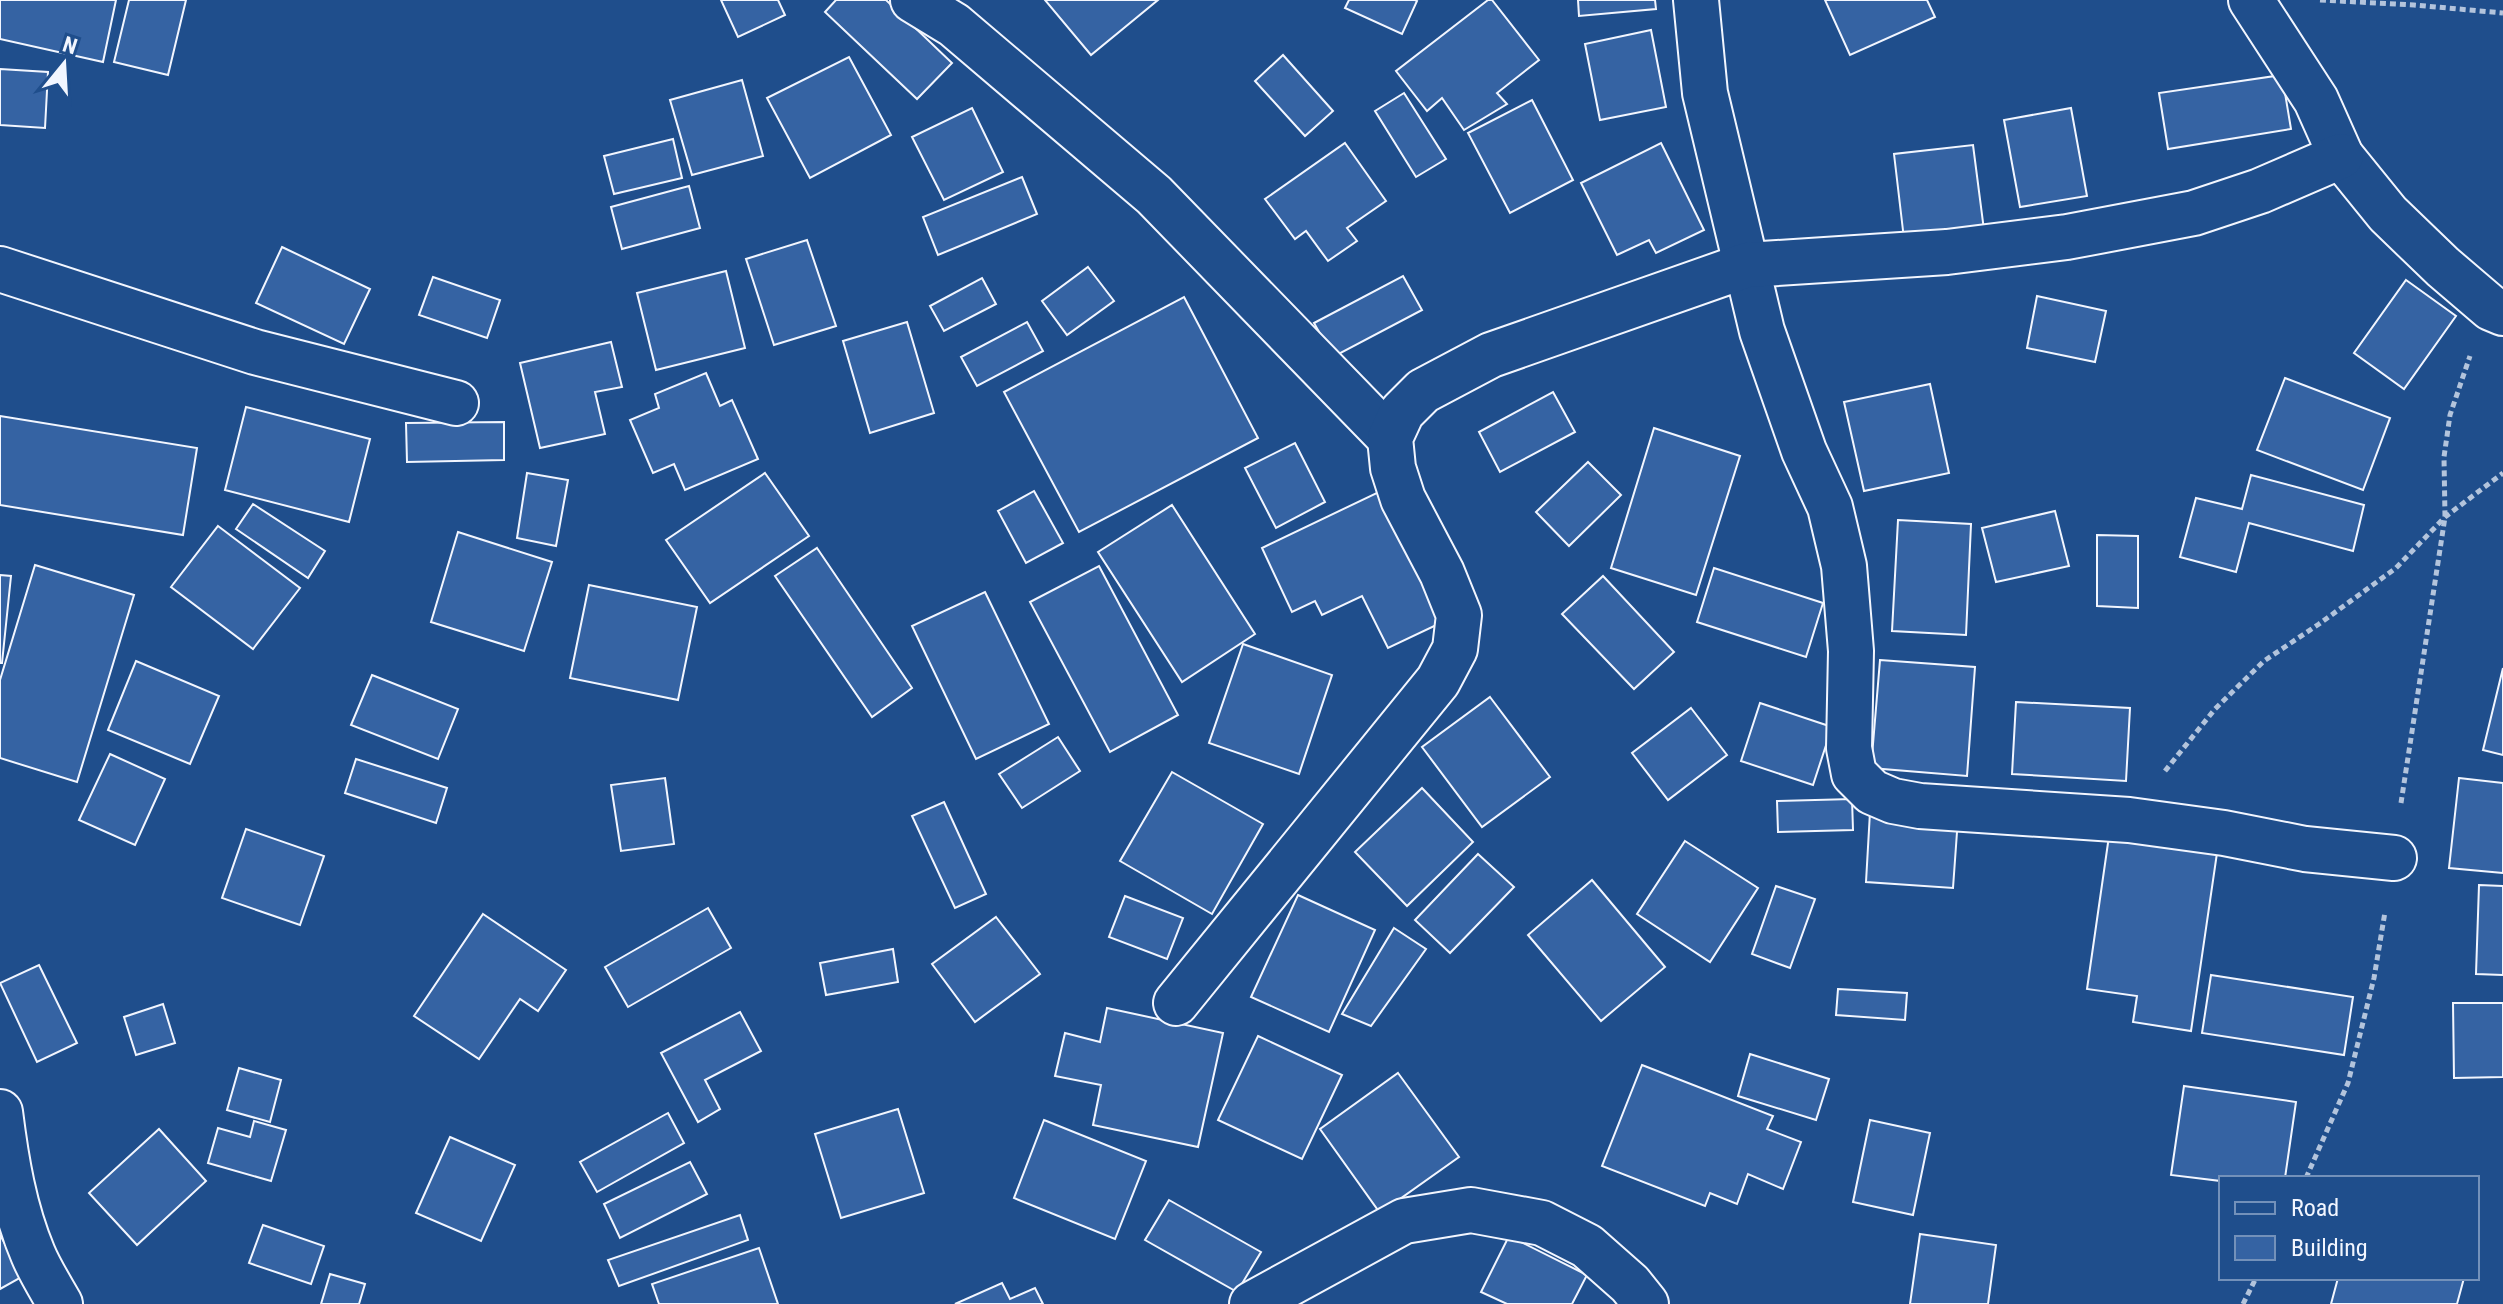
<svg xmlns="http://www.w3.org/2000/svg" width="2503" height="1304" viewBox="0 0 2503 1304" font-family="'Roboto Condensed',sans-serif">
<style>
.building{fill:#3563a3;stroke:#f2f6ff;stroke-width:2}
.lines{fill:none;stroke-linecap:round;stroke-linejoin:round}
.minor-casing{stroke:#f2f6ff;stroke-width:48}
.path{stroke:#b3c4dc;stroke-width:5;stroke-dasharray:6 4;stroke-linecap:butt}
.minor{stroke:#1f4e8c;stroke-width:44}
</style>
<rect width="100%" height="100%" fill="#1f4e8c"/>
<!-- building -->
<g class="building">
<polygon points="0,0 116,0 103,62 0,39"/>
<polygon points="129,0 186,0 168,75 114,62"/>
<polygon points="721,0 778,0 785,15 738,37"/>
<polygon points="836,0 886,0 952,63 917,99 825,12"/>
<polygon points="1045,0 1158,0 1091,55"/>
<polygon points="1349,0 1415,0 1417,1 1402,34 1345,8"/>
<polygon points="1488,0 1492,0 1539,60 1497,93 1507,104 1464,130 1442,98 1427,111 1396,71"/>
<polygon points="1578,0 1655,0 1656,9 1579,16"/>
<polygon points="1825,0 1927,0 1935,17 1850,55"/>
<polygon points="1651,30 1666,107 1600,120 1585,44"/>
<polygon points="1283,55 1333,111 1305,136 1255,81"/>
<polygon points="849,57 891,135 810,178 767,98"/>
<polygon points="0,69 48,72 45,128 0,125"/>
<polygon points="2282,75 2291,129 2168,149 2159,93"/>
<polygon points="742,80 763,156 692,175 670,100"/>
<polygon points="1404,93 1446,159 1416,177 1375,111"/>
<polygon points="1532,100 1573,180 1510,213 1468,133"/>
<polygon points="972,108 1003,172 944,200 912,137"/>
<polygon points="2071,108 2087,196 2020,207 2004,120"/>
<polygon points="673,139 682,178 614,194 604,156"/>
<polygon points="1345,143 1386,201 1347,228 1357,241 1328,261 1306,231 1295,239 1265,199"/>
<polygon points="1661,143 1704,230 1656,253 1649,240 1617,255 1581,183"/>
<polygon points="1973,145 1984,230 1904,239 1894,154"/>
<polygon points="1022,177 1037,214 938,255 923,217"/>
<polygon points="689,186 700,228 622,249 611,207"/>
<polygon points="807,240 836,326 774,345 746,259"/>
<polygon points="282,247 370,289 344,344 256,303"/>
<polygon points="1088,267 1114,301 1067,335 1042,301"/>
<polygon points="726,271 745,348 656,370 637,293"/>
<polygon points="1403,276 1422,310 1333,357 1314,323"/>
<polygon points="433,277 500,300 487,338 419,315"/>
<polygon points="982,278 996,304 944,331 930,306"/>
<polygon points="2406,280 2456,316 2404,389 2354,353"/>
<polygon points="2037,296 2106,311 2095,362 2027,348"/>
<polygon points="1184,297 1258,438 1079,532 1004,392"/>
<polygon points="907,322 934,413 870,433 843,341"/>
<polygon points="1027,322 1043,351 977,386 961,357"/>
<polygon points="611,342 622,387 595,392 605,434 540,448 520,363"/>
<polygon points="706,373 720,406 732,400 758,459 685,490 674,464 653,473 630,420 659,408 655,394"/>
<polygon points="2285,378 2390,418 2363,490 2257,450"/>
<polygon points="1930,384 1949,473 1864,491 1844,402"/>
<polygon points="1553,392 1575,432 1500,472 1479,432"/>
<polygon points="246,407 370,439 349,522 225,490"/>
<polygon points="0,416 197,448 183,535 0,505"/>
<polygon points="504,422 504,460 407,462 406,423"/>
<polygon points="1654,428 1740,456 1696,595 1611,568"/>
<polygon points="1295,443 1325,502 1276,528 1245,468"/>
<polygon points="1588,462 1621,495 1569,546 1536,512"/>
<polygon points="527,473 568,480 556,546 517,538"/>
<polygon points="765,473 809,536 710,603 666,540"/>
<polygon points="2251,475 2364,505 2353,551 2249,523 2236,572 2180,557 2196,498 2242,509"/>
<polygon points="1383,490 1447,620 1388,648 1362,596 1322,615 1315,601 1292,612 1262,548"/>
<polygon points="1034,491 1063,543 1026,563 998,511"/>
<polygon points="253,504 325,551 308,578 236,529"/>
<polygon points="1172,505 1255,634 1182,682 1098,552"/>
<polygon points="2055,511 2069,566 1996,582 1982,528"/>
<polygon points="1898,520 1971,524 1966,635 1892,631"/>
<polygon points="218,526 300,588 253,649 171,587"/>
<polygon points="458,532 552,562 524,651 431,622"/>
<polygon points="2097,535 2138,536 2138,608 2097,606"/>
<polygon points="817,548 912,688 872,717 775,576"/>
<polygon points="35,565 134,595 77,782 0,758 0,680"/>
<polygon points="1099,566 1178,715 1110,752 1030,602"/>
<polygon points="1714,568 1823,603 1806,657 1697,622"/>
<polygon points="0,575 11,576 2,663 0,663"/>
<polygon points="1603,576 1674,652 1634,689 1562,614"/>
<polygon points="589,585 697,607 678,700 570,678"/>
<polygon points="985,592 1049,724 976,759 912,626"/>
<polygon points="1243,644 1332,675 1299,774 1209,743"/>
<polygon points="1880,660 1975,667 1967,776 1871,768"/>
<polygon points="136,661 219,696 190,764 108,730"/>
<polygon points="2503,668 2503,755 2483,750"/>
<polygon points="372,675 458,709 438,759 351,725"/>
<polygon points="1490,697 1550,777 1482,827 1422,747"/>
<polygon points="2016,702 2130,708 2126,781 2012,774"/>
<polygon points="1760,703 1832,727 1813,785 1741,761"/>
<polygon points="1691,708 1727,755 1668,800 1632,753"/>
<polygon points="1058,737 1080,771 1022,808 999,774"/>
<polygon points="110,754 165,779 135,845 79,820"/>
<polygon points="356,759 447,788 436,823 345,793"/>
<polygon points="1172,772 1263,824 1212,914 1120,861"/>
<polygon points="665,778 674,844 621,851 611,785"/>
<polygon points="2459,778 2503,783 2503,873 2449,868"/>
<polygon points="1422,788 1473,842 1407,906 1355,852"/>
<polygon points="1852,799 1853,830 1778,832 1777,801"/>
<polygon points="944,802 986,894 955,908 912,816"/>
<polygon points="1870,812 1958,818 1953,888 1866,882"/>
<polygon points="246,829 324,856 300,925 222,898"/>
<polygon points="2109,836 2217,853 2191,1031 2133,1022 2137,996 2087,989"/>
<polygon points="1685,841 1758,888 1710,962 1637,914"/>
<polygon points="1478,854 1514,887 1450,953 1415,920"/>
<polygon points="1592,880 1665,967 1601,1021 1528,935"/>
<polygon points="2479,885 2503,886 2503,975 2476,974"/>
<polygon points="1776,886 1815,899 1790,968 1752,954"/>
<polygon points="1298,895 1375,930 1329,1032 1251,997"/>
<polygon points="1125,896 1183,918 1167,959 1109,937"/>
<polygon points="708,908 731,948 628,1007 605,967"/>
<polygon points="483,914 566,970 538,1011 520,999 479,1059 414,1016"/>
<polygon points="996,917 1040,974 975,1022 932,964"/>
<polygon points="1394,928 1426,949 1371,1026 1342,1014"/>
<polygon points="893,949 898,982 826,995 820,963"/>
<polygon points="39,965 77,1043 37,1062 0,983"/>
<polygon points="2211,975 2353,997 2344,1055 2202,1033"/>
<polygon points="1838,989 1907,993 1905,1020 1836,1015"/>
<polygon points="2453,1003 2503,1003 2503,1077 2454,1078"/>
<polygon points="163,1004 175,1043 136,1055 124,1017"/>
<polygon points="1107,1008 1223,1033 1198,1147 1093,1125 1101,1085 1055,1076 1065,1033 1100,1042"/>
<polygon points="740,1012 761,1051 705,1080 720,1109 698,1122 661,1053"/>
<polygon points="1258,1036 1342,1075 1302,1159 1218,1120"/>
<polygon points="1750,1054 1829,1079 1816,1120 1738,1096"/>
<polygon points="1642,1065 1773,1116 1767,1129 1801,1142 1783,1189 1748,1174 1737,1204 1710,1193 1705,1206 1602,1166"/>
<polygon points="239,1068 281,1080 270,1122 227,1110"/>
<polygon points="1398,1073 1459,1157 1380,1213 1320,1129"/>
<polygon points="2184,1086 2296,1102 2285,1178 2221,1178 2221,1181 2171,1175"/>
<polygon points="898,1109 924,1193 841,1218 815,1134"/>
<polygon points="668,1113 684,1143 597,1192 580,1162"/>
<polygon points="1044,1120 1146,1161 1115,1239 1014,1198"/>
<polygon points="1870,1120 1930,1133 1913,1215 1853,1202"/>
<polygon points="254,1121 286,1130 271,1181 208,1163 218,1128 250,1137"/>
<polygon points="159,1129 206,1181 137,1245 89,1193"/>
<polygon points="450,1137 515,1165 481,1241 416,1213"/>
<polygon points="690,1162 707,1194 620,1238 604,1204"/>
<polygon points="1169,1200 1261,1252 1237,1292 1145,1240"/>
<polygon points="740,1215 748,1240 619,1286 608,1260"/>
<polygon points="263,1225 324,1246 311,1284 249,1263"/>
<polygon points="1920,1234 1996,1245 1988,1304 1910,1304"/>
<polygon points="0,1235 23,1276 0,1289"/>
<polygon points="1509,1236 1587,1275 1572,1304 1507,1304 1481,1292"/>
<polygon points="759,1248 778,1304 659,1304 652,1284"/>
<polygon points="330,1274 365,1284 359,1304 321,1304"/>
<polygon points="2338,1278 2464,1278 2457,1304 2331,1304"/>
<polygon points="1002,1283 1010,1299 1035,1288 1043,1304 955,1304"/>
</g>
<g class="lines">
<!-- minor casing -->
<g class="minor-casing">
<g id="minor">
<polyline points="913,0 954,25 1154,195 1390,438"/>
<polyline points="1696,0 1705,93 1762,331 1804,451 1830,507 1844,566 1851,651 1849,748 1854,774 1872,792 1893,801 1920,806 2129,820 2224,833 2305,849 2394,858"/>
<polyline points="2251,0 2316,100 2341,156 2388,214 2443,267 2491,308 2503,313"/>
<polyline points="0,269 255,352 456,403"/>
<polyline points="1176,1003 1438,681 1455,649 1459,615 1442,573 1403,499 1393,468 1390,438 1402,412 1423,391 1491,355 1747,265 1947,252 2067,237 2194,213 2260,191 2341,156"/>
<path d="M0,1112c6,48 14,97 33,142 7,17 18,34 27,50"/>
<polyline points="1252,1304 1404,1221 1471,1210 1542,1223 1587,1246 1630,1284 1646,1304"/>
</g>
</g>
<!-- path -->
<g class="path">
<polyline points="2320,0 2414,5 2503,13"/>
<polyline points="2165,771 2215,709 2264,661 2319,624 2396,568 2445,517 2503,473"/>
<polyline points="2401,803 2445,517 2444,457 2450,415 2470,356"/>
<polyline points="2306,1178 2348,1083 2374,978 2385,912"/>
<polyline points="2243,1304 2256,1278"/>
</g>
<!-- minor -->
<use href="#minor" class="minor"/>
</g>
<!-- legend -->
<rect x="2219" y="1176" width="260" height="104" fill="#1f4e8c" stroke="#7391ba" stroke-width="2"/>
<rect x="2235" y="1202" width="40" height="12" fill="#1f4e8c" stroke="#7391ba" stroke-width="2"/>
<text x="2291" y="1216" font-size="24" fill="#f2f6ff">Road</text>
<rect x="2235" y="1236" width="40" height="24" fill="#3563a3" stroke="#7391ba" stroke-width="2"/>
<text x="2291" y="1256" font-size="24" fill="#f2f6ff">Building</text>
<!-- north arrow -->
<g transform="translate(64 64) rotate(18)" stroke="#1f4e8c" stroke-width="6" paint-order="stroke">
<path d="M0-6L14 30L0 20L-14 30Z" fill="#f2f6ff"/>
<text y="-12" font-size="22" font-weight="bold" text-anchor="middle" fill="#f2f6ff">N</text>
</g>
</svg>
